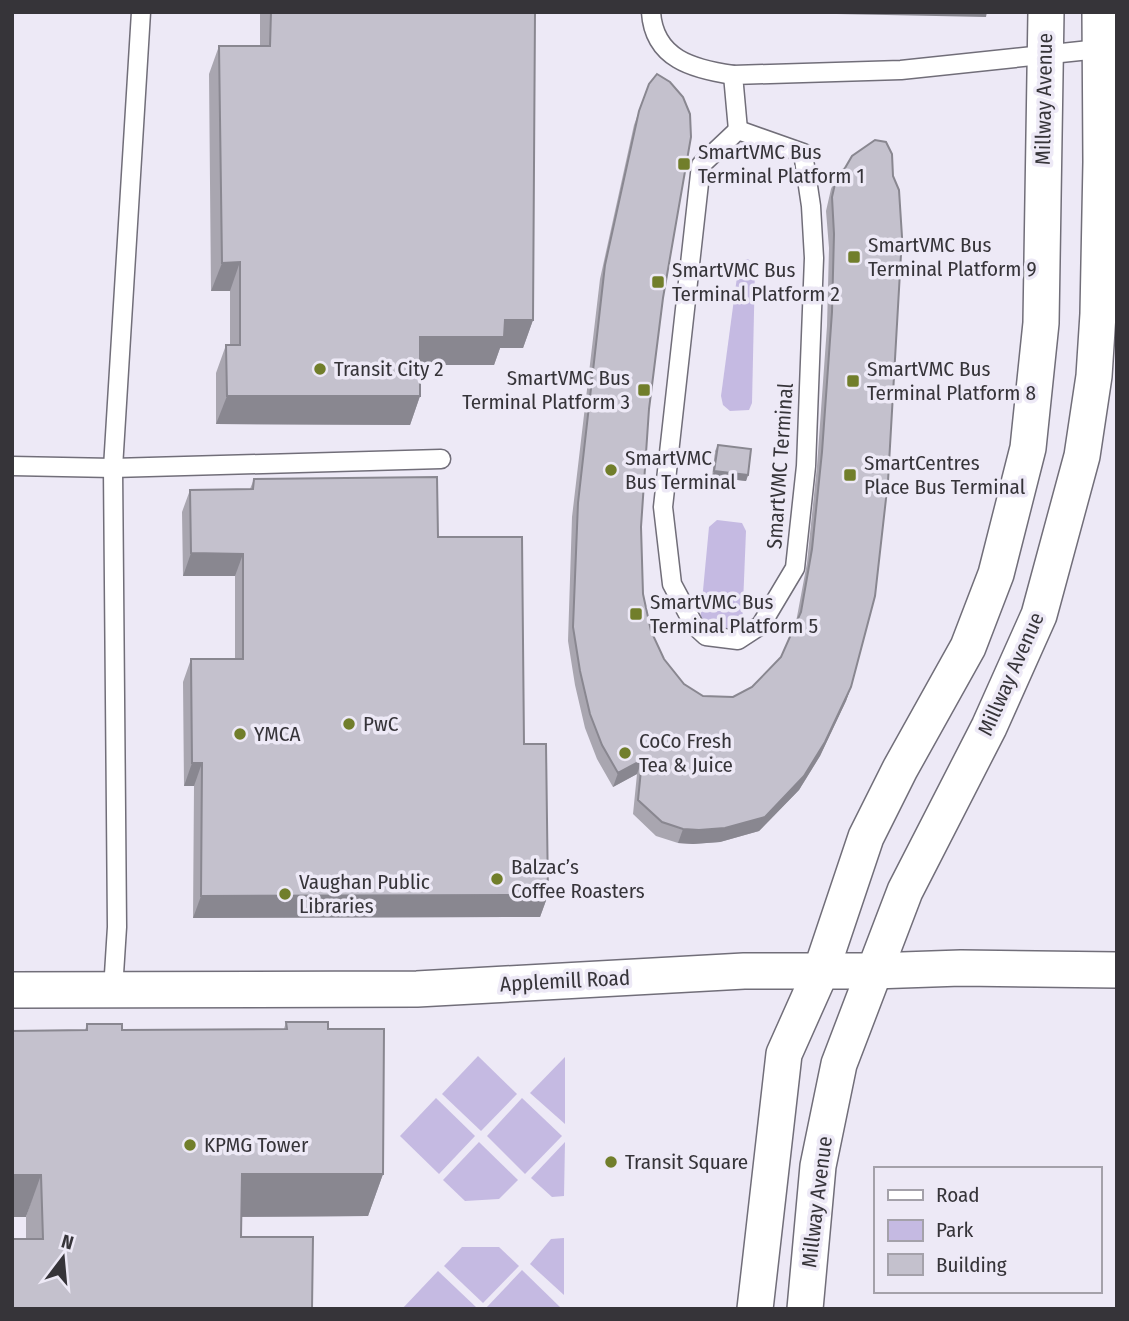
<svg xmlns="http://www.w3.org/2000/svg" width="1129" height="1321" viewBox="0 0 1129 1321" font-family="'Fira Sans Condensed',sans-serif">
<style>
.green{fill:#c5bae2}
.lines{fill:none;stroke-linecap:round;stroke-linejoin:round}
.service-casing{stroke:#716e79;stroke-width:21}
.minor-casing{stroke:#716e79;stroke-width:38}
.service{stroke:#fff;stroke-width:18}
.minor{stroke:#fff;stroke-width:35}
.wall{fill:#a9a6b0}
.shaded-wall{fill:#898790}
.building{fill:#c4c1cd;stroke:#898790;stroke-width:2}
.poi-dot{fill:#717e2b;stroke:#ede9f6;stroke-width:2.5}
.labels{text-anchor:middle;dominant-baseline:central;stroke-width:7;stroke-linejoin:round;paint-order:stroke}
.street-label{font-size:21px;fill:#363439;stroke:#ede9f6}
.poi-label{font-size:21px;fill:#363439;stroke:#ede9f6;text-anchor:start}
</style>
<rect width="100%" height="100%" fill="#ede9f6"/>
<!-- green -->
<g class="green">
<polygon points="748,259 755,267 752,403 749,410 730,411 723,405 721,396 739,262"/>
<polygon points="717,520 742,523 746,531 742,629 736,634 707,630 700,622 709,527"/>
<polygon points="478,1056 517,1094 481,1131 442,1094"/>
<polygon points="565,1057 565,1124 530,1093"/>
<polygon points="436,1098 475,1136 439,1174 400,1136"/>
<polygon points="522,1098 562,1136 525,1174 487,1136"/>
<polygon points="479,1142 518,1180 499,1199 465,1201 443,1180"/>
<polygon points="565,1142 564,1196 552,1197 531,1178"/>
<polygon points="564,1238 564,1295 530,1264 551,1239"/>
<polygon points="462,1247 499,1247 519,1266 483,1303 444,1266"/>
<polygon points="522,1270 561,1308 561,1309 486,1308"/>
<polygon points="438,1271 477,1308 477,1309 402,1309"/>
</g>
<g class="lines">
<!-- service casing -->
<g class="service-casing">
<g id="service">
<path d="M651,12c3,47 42,57 82,63"/>
<polygon points="738,130 803,153 811,206 814,258 806,466 795,568 761,625 738,640 706,636 694,625 672,584 663,507 701,165"/>
<polyline points="738,130 733,75 901,70 1099,49"/>
<polyline points="12,466 113,468 441,459"/>
<polyline points="113,990 117,927 113,468 141,12"/>
</g>
</g>
<!-- minor casing -->
<g class="minor-casing">
<g id="minor">
<polyline points="12,990 417,989 744,971 873,971 961,968 1117,970"/>
<polyline points="755,1309 784,1054 821,971 866,837 900,769 968,647 996,574 1028,448 1041,323 1046,12"/>
<polyline points="805,1309 818,1166 839,1064 905,891 989,727 1039,615 1082,456 1094,376 1098,314 1101,162 1100,12"/>
</g>
</g>
<!-- service -->
<use href="#service" class="service"/>
<!-- minor -->
<use href="#minor" class="minor"/>
</g>
<!-- wall -->
<g class="wall">
<polygon points="260,12 535,12 533,320 523,348 500,348 494,365 420,365 420,396 410,425 216,424 216,373 226,345 230,345 230,291 211,291 209,74 219,46 260,46"/>
<polygon points="649,84 663,298 649,409 641,527 643,594 651,631 664,659 684,684 703,696 733,697 752,687 781,657 796,622 807,563 817,466 827,326 829,248 826,211 831,189 837,175 851,687 846,701 820,756 799,790 759,831 720,842 693,844 678,843 656,836 633,814 637,774 613,787 597,759 585,728 575,685 568,641 572,517 600,279 634,125"/>
<polygon points="718,445 748,475 746,481 712,477 715,451"/>
<polygon points="254,479 438,537 524,744 548,895 540,917 193,918 194,786 184,786 183,682 191,659 235,659 235,576 183,576 182,512 190,490 250,489"/>
<polygon points="286,1022 328,1029 383,1174 368,1216 241,1217 241,1237 26,1239 26,1217 87,1024 122,1030 284,1029"/>
</g>
<!-- shaded-wall -->
<g class="shaded-wall">
<polygon points="739,12 987,12 986,17"/>
<polygon points="240,262 230,291 211,291 222,263"/>
<polygon points="505,320 533,320 523,348 500,348 494,365 410,365 420,337"/>
<polygon points="227,396 420,396 410,425 216,424"/>
<polygon points="714,471 748,475 746,481 712,477"/>
<polygon points="191,553 243,554 235,576 183,576"/>
<polygon points="851,687 846,701 820,756 799,790 759,831 720,842 693,844 678,843 683,829"/>
<polygon points="642,760 637,774 613,787 618,773"/>
<polygon points="192,763 202,763 194,786 184,786"/>
<polygon points="548,895 540,917 193,918 201,896"/>
<polygon points="242,1174 383,1174 368,1216 226,1217"/>
<polygon points="12,1175 41,1175 26,1217 12,1217"/>
</g>
<!-- building -->
<g class="building">
<polygon points="271,12 535,12 533,320 505,320 504,337 420,337 420,396 227,396 226,345 240,345 240,262 222,263 219,46 270,46"/>
<polygon points="657,74 670,82 683,97 690,114 691,137 663,298 649,409 641,527 643,594 651,631 664,659 684,684 703,696 733,697 752,687 781,657 801,612 812,549 822,452 832,312 834,234 832,197 837,175 845,168 852,156 875,140 886,142 892,154 893,176 899,190 902,237 888,481 875,596 851,687 825,742 804,776 765,817 725,828 699,830 683,829 662,822 638,800 642,760 618,773 602,745 590,714 580,671 573,627 578,503 605,265 639,111 649,84"/>
<polygon points="718,445 751,449 748,475 714,471"/>
<polygon points="437,477 438,537 522,537 524,744 546,744 548,895 201,896 202,763 192,763 191,659 243,659 243,554 191,553 190,490 253,489 254,479"/>
<polygon points="286,1022 328,1022 328,1029 384,1029 383,1174 242,1174 241,1237 313,1237 312,1309 12,1309 12,1239 43,1239 41,1175 12,1175 12,1031 87,1030 87,1024 122,1024 122,1030 287,1029"/>
</g>
<!-- markers -->
<g class="poi-dot">
<rect x="677" y="157" width="14" height="14" rx="3.5"/>
<rect x="847" y="250" width="14" height="14" rx="3.5"/>
<rect x="651" y="275" width="14" height="14" rx="3.5"/>
<circle cx="320" cy="369" r="7"/>
<rect x="846" y="374" width="14" height="14" rx="3.5"/>
<rect x="637" y="383" width="14" height="14" rx="3.5"/>
<circle cx="611" cy="470" r="7"/>
<rect x="843" y="468" width="14" height="14" rx="3.5"/>
<rect x="629" y="607" width="14" height="14" rx="3.5"/>
<circle cx="349" cy="724" r="7"/>
<circle cx="240" cy="734" r="7"/>
<circle cx="625" cy="753" r="7"/>
<circle cx="497" cy="879" r="7"/>
<circle cx="285" cy="894" r="7"/>
<circle cx="190" cy="1145" r="7"/>
<circle cx="611" cy="1162" r="7"/>
</g>
<g class="labels">
<!-- street labels -->
<g class="street-label">
<text transform="translate(1044 99) rotate(-89)">Millway Avenue</text>
<text transform="translate(780 466) rotate(-86)">SmartVMC Terminal</text>
<text transform="translate(1011 674) rotate(-66)">Millway Avenue</text>
<text transform="translate(565 981) rotate(-3)">Applemill Road</text>
<text transform="translate(817 1202) rotate(-83)">Millway Avenue</text>
</g>
<!-- poi labels -->
<g class="poi-label">
<text x="698" y="152">SmartVMC Bus<tspan x="698" dy="24">Terminal Platform 1</tspan></text>
<text x="868" y="245">SmartVMC Bus<tspan x="868" dy="24">Terminal Platform 9</tspan></text>
<text x="672" y="270">SmartVMC Bus<tspan x="672" dy="24">Terminal Platform 2</tspan></text>
<text x="334" y="369">Transit City 2</text>
<text x="867" y="369">SmartVMC Bus<tspan x="867" dy="24">Terminal Platform 8</tspan></text>
<text x="630" y="378" text-anchor="end">SmartVMC Bus<tspan x="630" dy="24">Terminal Platform 3</tspan></text>
<text x="625" y="458">SmartVMC<tspan x="625" dy="24">Bus Terminal</tspan></text>
<text x="864" y="463">SmartCentres<tspan x="864" dy="24">Place Bus Terminal</tspan></text>
<text x="650" y="602">SmartVMC Bus<tspan x="650" dy="24">Terminal Platform 5</tspan></text>
<text x="363" y="724">PwC</text>
<text x="254" y="734">YMCA</text>
<text x="639" y="741">CoCo Fresh<tspan x="639" dy="24">Tea &amp; Juice</tspan></text>
<text x="511" y="867">Balzac’s<tspan x="511" dy="24">Coffee Roasters</tspan></text>
<text x="299" y="882">Vaughan Public<tspan x="299" dy="24">Libraries</tspan></text>
<text x="204" y="1145">KPMG Tower</text>
<text x="625" y="1162">Transit Square</text>
</g>
</g>
<!-- border -->
<rect width="1129" height="1321" fill="none" stroke="#363439" stroke-width="28"/>
<!-- legend -->
<rect x="874" y="1167" width="228" height="126" fill="#ede9f6" stroke="#a4a1aa" stroke-width="2"/>
<rect x="888" y="1190" width="35" height="10" fill="#ffffff" stroke="#a4a1aa" stroke-width="2"/>
<text x="936" y="1202" font-size="21" fill="#363439">Road</text>
<rect x="888" y="1220" width="35" height="21" fill="#c5bae2" stroke="#a4a1aa" stroke-width="2"/>
<text x="936" y="1237" font-size="21" fill="#363439">Park</text>
<rect x="888" y="1254" width="35" height="21" fill="#c4c1cd" stroke="#a4a1aa" stroke-width="2"/>
<text x="936" y="1272" font-size="21" fill="#363439">Building</text>
<!-- north arrow -->
<g transform="translate(63 1258) rotate(16)" stroke="#ede9f6" stroke-width="5" paint-order="stroke">
<path d="M0-5L12 26L0 18L-12 26Z" fill="#363439"/>
<text y="-10" font-size="19" font-weight="bold" text-anchor="middle" fill="#363439">N</text>
</g>
</svg>
